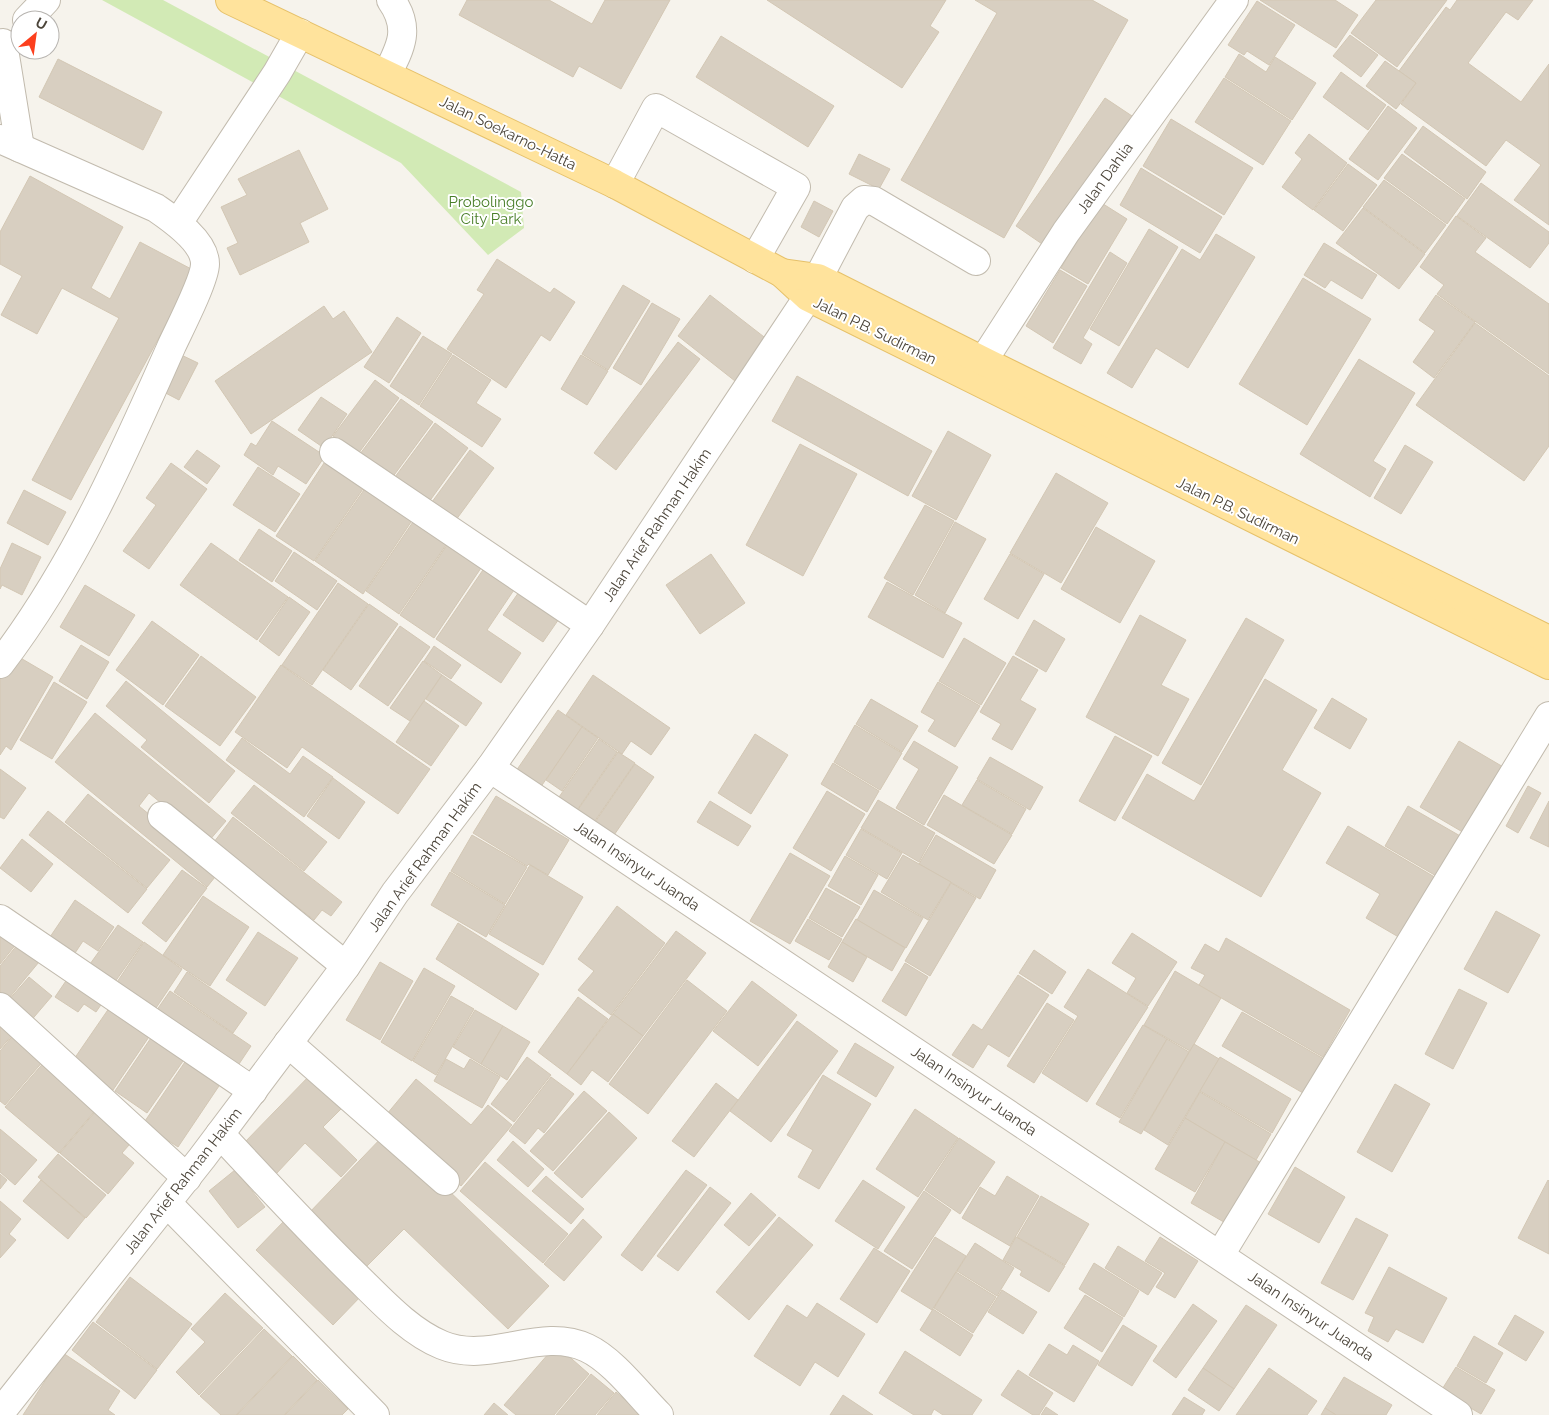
<svg xmlns="http://www.w3.org/2000/svg" width="1549" height="1415" viewBox="0 0 1549 1415" font-family="Raleway,sans-serif">
<style>
.green{fill:#d2eab5}
.building{fill:#d8cfc1;stroke:#d3c7b4}
.lines{fill:none;stroke-linecap:round;stroke-linejoin:round}
.minor-casing{stroke:#c2bbae;stroke-width:30}
.major-casing{stroke:#e6c16a;stroke-width:30}
.minor{stroke:#fff;stroke-width:28}
.major{stroke:#ffe39c;stroke-width:28}
.labels{text-anchor:middle;dominant-baseline:central;stroke-width:4;stroke-linejoin:round;paint-order:stroke}
.street-label{font-size:15px;fill:#4b4439;stroke:#fff}
.park-label{font-size:15px;fill:#4a7f2a;stroke:#fff}
</style>
<rect width="100%" height="100%" fill="#f6f3ec"/>
<!-- green -->
<polygon class="green" points="102,0 163,0 521,192 524,228 488,255 401,163"/>
<!-- building -->
<g class="building">
<polygon points="467,0 549,0 592,24 605,0 670,0 621,89 579,66 573,77 459,15"/>
<polygon points="767,0 946,0 930,26 939,32 902,88"/>
<polygon points="1092,0 1128,20 1004,238 901,180 997,13 975,0"/>
<polygon points="1260,0 1335,0 1358,15 1336,48"/>
<polygon points="1376,0 1447,0 1397,67 1351,33"/>
<polygon points="1457,0 1533,0 1518,20 1506,12 1468,63 1521,102 1549,64 1549,225 1514,200 1541,165 1506,140 1486,166 1401,104 1416,83 1399,71 1446,7 1450,10"/>
<polygon points="1257,1 1295,25 1269,65 1247,51 1244,55 1228,45"/>
<polygon points="1350,35 1378,55 1361,77 1333,56"/>
<polygon points="721,36 834,106 808,147 696,77"/>
<polygon points="1239,54 1266,72 1275,57 1316,83 1292,120 1225,77"/>
<polygon points="58,59 162,112 143,150 39,97"/>
<polygon points="1385,61 1416,83 1396,109 1366,86"/>
<polygon points="1341,72 1386,105 1368,130 1323,97"/>
<polygon points="1224,78 1291,121 1263,165 1195,122"/>
<polygon points="1105,98 1135,118 1045,246 1016,226"/>
<polygon points="1388,106 1417,128 1378,180 1349,159"/>
<polygon points="1171,119 1253,168 1224,215 1143,166"/>
<polygon points="1423,126 1486,172 1467,199 1404,152"/>
<polygon points="1309,134 1347,163 1313,210 1282,187 1302,159 1295,153"/>
<polygon points="299,150 328,209 300,223 309,242 240,275 227,248 238,243 221,207 247,195 238,179"/>
<polygon points="859,154 890,169 879,189 849,174"/>
<polygon points="1402,154 1465,199 1447,224 1384,178"/>
<polygon points="1348,164 1377,185 1343,231 1314,210"/>
<polygon points="1141,168 1222,217 1200,253 1120,205"/>
<polygon points="30,176 123,227 91,288 110,299 140,242 195,271 71,500 32,480 119,318 62,288 37,334 1,315 22,276 0,264 0,232"/>
<polygon points="1384,180 1446,225 1425,253 1363,207"/>
<polygon points="1481,183 1549,232 1549,243 1530,268 1457,216"/>
<polygon points="814,201 833,211 819,237 801,227"/>
<polygon points="1100,202 1127,219 1088,284 1061,268"/>
<polygon points="1363,208 1425,254 1399,289 1336,243"/>
<polygon points="1456,216 1486,238 1475,252 1549,304 1549,374 1437,294 1444,285 1420,267"/>
<polygon points="1149,229 1178,247 1119,346 1090,329"/>
<polygon points="1216,234 1255,257 1188,368 1156,348 1132,388 1107,373 1182,249 1200,260"/>
<polygon points="1324,243 1377,275 1362,299 1331,280 1325,288 1304,275"/>
<polygon points="1110,252 1127,263 1083,338 1092,344 1081,364 1053,348"/>
<polygon points="497,259 550,293 554,288 575,302 550,341 541,335 506,388 447,349 484,294 477,290"/>
<polygon points="1060,270 1087,286 1053,343 1026,326"/>
<polygon points="1303,278 1371,319 1307,425 1239,384"/>
<polygon points="623,285 650,301 608,370 582,354"/>
<polygon points="710,295 768,340 735,381 678,336"/>
<polygon points="1436,295 1475,322 1434,378 1413,362 1435,331 1419,320"/>
<polygon points="652,303 680,319 641,385 613,368"/>
<polygon points="324,306 333,319 344,311 372,352 251,434 215,381"/>
<polygon points="397,317 421,333 389,383 364,367"/>
<polygon points="1475,323 1549,376 1549,446 1524,481 1416,405"/>
<polygon points="423,336 452,354 419,405 390,386"/>
<polygon points="678,342 700,359 616,470 594,453"/>
<polygon points="175,352 198,363 179,400 156,388"/>
<polygon points="453,355 491,380 476,403 501,419 482,447 420,406"/>
<polygon points="581,355 608,371 587,405 561,389"/>
<polygon points="1359,359 1415,393 1373,461 1386,469 1370,497 1300,454"/>
<polygon points="797,376 932,451 908,496 772,421"/>
<polygon points="375,380 399,398 358,454 333,436"/>
<polygon points="321,397 347,414 324,448 298,430"/>
<polygon points="401,399 433,422 389,482 357,458"/>
<polygon points="272,421 325,456 306,484 278,466 273,475 244,455 251,443 256,446"/>
<polygon points="435,423 468,448 426,506 392,481"/>
<polygon points="948,431 991,455 956,520 912,496"/>
<polygon points="800,444 857,474 803,576 746,545"/>
<polygon points="1405,445 1433,462 1401,514 1374,498"/>
<polygon points="197,450 220,466 207,484 184,467"/>
<polygon points="470,450 494,468 453,524 429,506"/>
<polygon points="328,457 367,483 314,561 276,536"/>
<polygon points="171,463 207,489 149,569 123,551 156,505 146,498"/>
<polygon points="258,467 300,494 275,532 233,505"/>
<polygon points="1056,473 1108,503 1061,583 1010,553"/>
<polygon points="368,484 415,516 363,594 315,561"/>
<polygon points="24,490 66,512 48,545 7,523"/>
<polygon points="925,505 954,521 913,595 884,578"/>
<polygon points="417,516 450,539 399,614 366,591"/>
<polygon points="955,522 986,539 945,613 915,595"/>
<polygon points="1096,527 1155,561 1120,623 1061,589"/>
<polygon points="259,529 292,551 272,582 239,560"/>
<polygon points="451,539 485,562 434,638 400,615"/>
<polygon points="12,543 41,557 22,595 2,585 0,589 0,569"/>
<polygon points="211,543 288,597 257,640 180,585"/>
<polygon points="294,552 337,581 317,610 275,581"/>
<polygon points="711,554 745,603 700,634 666,585"/>
<polygon points="1010,554 1044,574 1018,619 984,599"/>
<polygon points="487,564 518,584 487,630 521,653 501,683 436,639"/>
<polygon points="887,582 962,623 943,658 868,617"/>
<polygon points="338,583 368,604 312,685 282,665"/>
<polygon points="85,585 135,615 109,656 60,627"/>
<polygon points="521,589 561,616 543,642 503,615"/>
<polygon points="289,597 310,612 279,656 259,641"/>
<polygon points="369,604 398,624 351,690 323,670"/>
<polygon points="1140,615 1186,640 1161,685 1189,699 1158,756 1086,717"/>
<polygon points="1246,618 1284,640 1201,785 1162,763"/>
<polygon points="1034,620 1065,639 1046,672 1015,654"/>
<polygon points="152,621 199,655 163,705 116,670"/>
<polygon points="400,626 430,647 388,706 359,686"/>
<polygon points="964,638 1006,663 981,705 939,681"/>
<polygon points="81,645 109,662 87,699 59,681"/>
<polygon points="434,646 461,665 451,679 424,661"/>
<polygon points="12,653 53,677 11,750 6,746 0,755 0,672"/>
<polygon points="201,656 256,697 220,746 165,706"/>
<polygon points="1013,656 1038,670 1020,700 1036,709 1012,750 992,739 1001,724 980,712"/>
<polygon points="423,661 442,675 410,721 390,708"/>
<polygon points="281,665 430,769 398,814 302,747 287,768 235,732"/>
<polygon points="442,675 482,703 466,726 426,699"/>
<polygon points="593,675 670,728 651,755 631,741 622,754 566,715"/>
<polygon points="1265,679 1317,710 1282,770 1321,793 1261,897 1122,818 1147,774 1194,801"/>
<polygon points="126,681 235,771 209,803 141,747 147,740 106,706"/>
<polygon points="54,682 87,702 52,759 20,740"/>
<polygon points="938,682 980,706 955,747 928,731 935,720 921,712"/>
<polygon points="1332,698 1367,719 1350,749 1314,728"/>
<polygon points="871,699 918,726 902,752 856,724"/>
<polygon points="424,701 459,726 431,766 396,742"/>
<polygon points="558,710 582,727 540,788 516,771"/>
<polygon points="95,713 226,821 208,842 149,793 139,806 219,872 207,887 55,762"/>
<polygon points="855,725 902,753 880,790 834,762"/>
<polygon points="582,727 598,738 562,791 546,780"/>
<polygon points="755,734 788,755 751,814 718,793"/>
<polygon points="1115,736 1152,756 1115,821 1079,801"/>
<polygon points="242,738 290,774 303,756 333,777 304,817 226,760"/>
<polygon points="599,739 617,752 575,813 557,800"/>
<polygon points="914,741 958,767 924,825 896,808 919,769 903,759"/>
<polygon points="1459,741 1505,768 1466,834 1420,807"/>
<polygon points="618,752 635,763 592,825 575,814"/>
<polygon points="990,757 1043,787 1030,810 977,779"/>
<polygon points="833,763 879,791 867,812 821,784"/>
<polygon points="635,764 654,777 612,838 593,825"/>
<polygon points="0,769 26,788 4,819 0,817"/>
<polygon points="333,778 365,802 339,839 307,816"/>
<polygon points="977,780 1026,809 1012,834 962,805"/>
<polygon points="254,785 327,842 304,871 231,813"/>
<polygon points="1528,786 1541,793 1518,833 1506,826"/>
<polygon points="827,791 865,814 831,871 793,848"/>
<polygon points="88,794 170,860 147,888 65,822"/>
<polygon points="944,795 1012,835 994,864 927,825"/>
<polygon points="496,796 569,840 548,875 529,864 527,866 473,833"/>
<polygon points="878,800 935,833 919,862 861,828"/>
<polygon points="710,801 751,826 738,846 697,822"/>
<polygon points="1549,801 1549,847 1530,838"/>
<polygon points="1408,806 1462,837 1438,877 1385,846"/>
<polygon points="48,811 147,889 128,913 29,835"/>
<polygon points="233,817 342,902 331,916 322,910 314,920 214,842"/>
<polygon points="1348,826 1438,879 1402,939 1366,918 1380,894 1326,863"/>
<polygon points="861,829 902,853 887,879 846,855"/>
<polygon points="472,835 527,867 505,904 451,871"/>
<polygon points="936,835 996,870 980,899 919,864"/>
<polygon points="22,839 53,864 31,892 0,868"/>
<polygon points="790,853 830,876 790,944 750,921"/>
<polygon points="903,855 951,882 928,920 881,892"/>
<polygon points="845,856 878,875 861,905 828,886"/>
<polygon points="530,865 583,897 543,965 489,934"/>
<polygon points="182,870 207,888 166,942 142,923"/>
<polygon points="450,872 505,905 486,937 431,905"/>
<polygon points="951,883 976,898 930,976 905,961"/>
<polygon points="826,888 860,907 842,937 809,918"/>
<polygon points="874,890 923,918 906,948 857,920"/>
<polygon points="203,896 249,927 210,986 163,955"/>
<polygon points="75,900 114,927 98,951 83,941 75,953 50,937"/>
<polygon points="617,906 665,943 611,1015 578,990 594,971 578,959"/>
<polygon points="1496,911 1540,935 1508,993 1464,969"/>
<polygon points="808,919 842,939 829,960 795,941"/>
<polygon points="856,919 905,948 892,971 842,942"/>
<polygon points="458,923 539,974 516,1010 436,959"/>
<polygon points="118,925 143,942 110,989 85,971"/>
<polygon points="0,929 17,943 0,964"/>
<polygon points="676,931 706,953 643,1036 613,1014"/>
<polygon points="258,932 298,958 265,1006 226,980"/>
<polygon points="1132,933 1177,962 1148,1006 1127,993 1136,978 1112,963"/>
<polygon points="1226,938 1350,1010 1323,1057 1199,985 1205,975 1191,968 1205,944 1219,952"/>
<polygon points="144,942 182,969 150,1017 111,991"/>
<polygon points="842,942 867,957 853,982 828,967"/>
<polygon points="18,944 39,962 5,1003 0,999 0,966"/>
<polygon points="1034,950 1066,972 1052,994 1019,973"/>
<polygon points="380,962 413,981 380,1040 346,1020"/>
<polygon points="905,963 928,977 906,1016 882,1001"/>
<polygon points="424,968 455,986 412,1061 381,1042"/>
<polygon points="1088,969 1148,1007 1087,1102 1042,1073 1078,1016 1064,1007"/>
<polygon points="1175,971 1221,998 1190,1051 1144,1025"/>
<polygon points="72,972 107,996 96,1012 84,1004 78,1012 55,997"/>
<polygon points="187,972 247,1013 233,1033 174,992"/>
<polygon points="1018,975 1049,995 1009,1057 988,1044 973,1068 952,1055 973,1024 982,1030"/>
<polygon points="29,977 52,996 29,1023 6,1003"/>
<polygon points="687,980 727,1011 648,1114 609,1084"/>
<polygon points="752,981 797,1015 758,1066 713,1031"/>
<polygon points="1459,989 1487,1003 1453,1069 1425,1054"/>
<polygon points="170,991 251,1046 233,1073 152,1017"/>
<polygon points="451,996 474,1009 436,1075 413,1061"/>
<polygon points="578,997 608,1019 567,1074 538,1052"/>
<polygon points="114,1001 155,1028 113,1090 72,1062"/>
<polygon points="1047,1003 1074,1020 1034,1083 1007,1066"/>
<polygon points="475,1010 503,1026 481,1064 453,1047"/>
<polygon points="1242,1012 1324,1059 1303,1093 1222,1046"/>
<polygon points="613,1014 643,1036 608,1082 592,1070 581,1085 567,1074"/>
<polygon points="0,1020 14,1033 0,1049"/>
<polygon points="797,1021 838,1051 771,1142 730,1111"/>
<polygon points="1143,1025 1167,1039 1120,1118 1096,1104"/>
<polygon points="503,1026 530,1042 507,1080 481,1064"/>
<polygon points="157,1029 190,1051 147,1113 115,1091"/>
<polygon points="15,1033 45,1059 5,1105 0,1101 0,1051"/>
<polygon points="1167,1039 1189,1052 1141,1134 1119,1122"/>
<polygon points="855,1043 894,1067 876,1097 837,1073"/>
<polygon points="1194,1044 1219,1059 1168,1145 1144,1130"/>
<polygon points="191,1053 225,1077 178,1147 143,1124"/>
<polygon points="527,1057 551,1075 514,1122 491,1104"/>
<polygon points="1220,1057 1291,1099 1272,1133 1200,1091"/>
<polygon points="446,1059 464,1069 470,1059 500,1077 482,1108 434,1081"/>
<polygon points="46,1060 99,1106 59,1153 5,1107"/>
<polygon points="313,1072 346,1104 323,1127 357,1160 341,1177 305,1143 276,1174 244,1143"/>
<polygon points="823,1075 871,1104 819,1189 798,1177 813,1150 787,1135"/>
<polygon points="551,1077 574,1094 544,1133 538,1128 525,1144 509,1131"/>
<polygon points="416,1079 471,1125 488,1105 512,1125 461,1186 382,1120"/>
<polygon points="716,1083 738,1100 694,1157 672,1141"/>
<polygon points="1395,1084 1430,1104 1392,1172 1357,1152"/>
<polygon points="584,1091 607,1111 553,1171 530,1151"/>
<polygon points="1200,1092 1271,1134 1256,1160 1185,1118"/>
<polygon points="100,1106 136,1137 122,1153 134,1163 108,1194 60,1153"/>
<polygon points="915,1109 958,1138 918,1197 876,1169"/>
<polygon points="609,1112 637,1138 582,1198 554,1173"/>
<polygon points="1185,1118 1225,1142 1195,1192 1155,1169"/>
<polygon points="0,1129 37,1160 15,1185 0,1172"/>
<polygon points="387,1132 549,1286 508,1329 404,1229 364,1269 307,1215"/>
<polygon points="959,1138 995,1162 960,1214 925,1190"/>
<polygon points="513,1141 544,1169 528,1187 497,1160"/>
<polygon points="1225,1142 1263,1164 1229,1225 1191,1203"/>
<polygon points="58,1154 106,1195 86,1218 38,1177"/>
<polygon points="485,1162 568,1234 543,1263 460,1191"/>
<polygon points="1295,1167 1345,1197 1319,1243 1268,1214"/>
<polygon points="235,1170 265,1207 238,1228 209,1191"/>
<polygon points="686,1170 707,1185 642,1271 621,1255"/>
<polygon points="0,1174 7,1180 0,1189"/>
<polygon points="546,1176 584,1209 571,1224 532,1191"/>
<polygon points="1007,1176 1039,1196 1010,1246 962,1218 980,1187 995,1196"/>
<polygon points="41,1180 85,1218 68,1239 23,1201"/>
<polygon points="863,1180 905,1207 878,1249 835,1221"/>
<polygon points="1548,1180 1549,1181 1549,1254 1518,1238"/>
<polygon points="710,1187 731,1203 678,1271 657,1256"/>
<polygon points="924,1191 951,1210 912,1269 884,1251"/>
<polygon points="751,1193 776,1215 749,1246 724,1225"/>
<polygon points="1041,1196 1089,1224 1065,1265 1017,1237"/>
<polygon points="0,1201 21,1219 9,1234 16,1240 0,1258"/>
<polygon points="779,1217 813,1245 749,1320 716,1292"/>
<polygon points="1356,1218 1388,1235 1353,1300 1321,1283"/>
<polygon points="286,1219 363,1294 333,1325 256,1250"/>
<polygon points="583,1219 602,1237 564,1281 544,1264"/>
<polygon points="935,1237 966,1256 932,1310 901,1291"/>
<polygon points="1016,1237 1065,1266 1049,1292 1020,1275 1022,1271 1003,1260"/>
<polygon points="1160,1237 1198,1261 1175,1298 1156,1287 1165,1273 1145,1261"/>
<polygon points="975,1243 1014,1268 997,1296 957,1271"/>
<polygon points="1118,1246 1162,1273 1148,1295 1105,1268"/>
<polygon points="874,1248 910,1271 877,1323 840,1299"/>
<polygon points="1094,1263 1139,1291 1124,1317 1079,1289"/>
<polygon points="1389,1267 1447,1298 1423,1343 1396,1329 1388,1342 1368,1331 1374,1317 1365,1313"/>
<polygon points="956,1272 996,1297 973,1333 934,1308"/>
<polygon points="130,1277 192,1324 157,1369 96,1322"/>
<polygon points="1002,1290 1037,1312 1023,1334 988,1312"/>
<polygon points="225,1293 263,1328 199,1395 176,1372 205,1342 191,1329"/>
<polygon points="1085,1295 1123,1318 1102,1352 1064,1328"/>
<polygon points="817,1303 865,1334 838,1377 815,1362 800,1386 754,1356 787,1305 807,1318"/>
<polygon points="1193,1304 1217,1321 1176,1378 1153,1361"/>
<polygon points="1246,1305 1277,1325 1234,1389 1203,1368"/>
<polygon points="933,1309 973,1335 960,1356 920,1330"/>
<polygon points="1515,1315 1544,1332 1526,1361 1498,1344"/>
<polygon points="93,1322 157,1370 135,1399 72,1350"/>
<polygon points="1123,1325 1157,1346 1132,1386 1098,1365"/>
<polygon points="264,1329 292,1356 236,1415 221,1415 200,1396"/>
<polygon points="1474,1336 1503,1353 1486,1383 1457,1366"/>
<polygon points="1049,1344 1067,1355 1073,1345 1099,1361 1074,1402 1029,1375"/>
<polygon points="556,1345 589,1374 554,1415 516,1415 504,1405"/>
<polygon points="905,1351 982,1400 972,1415 943,1415 934,1409 931,1415 914,1415 879,1393"/>
<polygon points="63,1353 120,1391 108,1410 115,1415 23,1415"/>
<polygon points="293,1356 317,1380 284,1415 237,1415"/>
<polygon points="1456,1367 1495,1390 1481,1414 1441,1391"/>
<polygon points="1203,1368 1234,1389 1219,1411 1188,1390"/>
<polygon points="1269,1368 1317,1401 1307,1415 1236,1415"/>
<polygon points="1018,1370 1053,1393 1039,1415 1033,1415 1001,1395"/>
<polygon points="591,1374 614,1393 595,1415 556,1415"/>
<polygon points="1344,1377 1392,1405 1386,1415 1336,1415 1325,1408"/>
<polygon points="318,1380 348,1409 342,1415 285,1415"/>
<polygon points="616,1392 643,1415 597,1415"/>
<polygon points="843,1395 873,1415 830,1415"/>
<polygon points="1184,1397 1205,1410 1202,1415 1172,1415"/>
<polygon points="494,1403 508,1415 484,1415"/>
<polygon points="1046,1407 1058,1415 1041,1415"/>
<polygon points="1325,1408 1336,1415 1321,1415"/>
</g>
<g class="lines">
<!-- minor casing -->
<g class="minor-casing">
<g id="minor">
<polyline points="27,20 46,0"/>
<polyline points="3,43 20,148"/>
<path d="M387,74c14,-27 24,-46 4,-74"/>
<path d="M0,139l156,69c16,11 49,33 49,56 0,15 -25,64 -33,81 -49,111 -98,222 -172,319"/>
<polyline points="615,184 656,108 796,187 755,259"/>
<polyline points="178,223 277,73 300,33"/>
<polyline points="983,361 1066,232 1234,0"/>
<polyline points="334,452 590,625"/>
<polyline points="490,768 1458,1415"/>
<polyline points="162,816 346,966"/>
<polyline points="0,919 253,1091"/>
<polyline points="0,1007 187,1178"/>
<polyline points="288,1043 445,1181"/>
<path d="M220,1134c44,47 88,95 134,140 26,25 54,57 88,71 48,20 98,-19 145,3 26,12 52,47 72,67"/>
<polyline points="167,1203 375,1415"/>
<polyline points="1220,1255 1549,716"/>
<polyline points="0,1413 202,1158 346,966 395,893 490,768 590,625 808,297 855,208 864,200 874,201 976,261"/>
</g>
</g>
<!-- major casing -->
<g class="major-casing">
<g id="major">
<polyline points="230,0 615,184 782,273 808,297 1549,665"/>
<polyline points="782,273 818,278 983,361 1549,640"/>
</g>
</g>
<!-- minor -->
<use href="#minor" class="minor"/>
<!-- major -->
<use href="#major" class="major"/>
</g>
<g class="labels">
<!-- street labels -->
<g class="street-label">
<text transform="translate(508 133) rotate(26)">Jalan Soekarno-Hatta</text>
<text transform="translate(1105 178) rotate(-54)">Jalan Dahlia</text>
<text transform="translate(875 331) rotate(26)">Jalan P.B. Sudirman</text>
<text transform="translate(1238 511) rotate(26)">Jalan P.B. Sudirman</text>
<text transform="translate(657 525) rotate(-56)">Jalan Arief Rahman Hakim</text>
<text transform="translate(425 857) rotate(-54)">Jalan Arief Rahman Hakim</text>
<text transform="translate(637 866) rotate(34)">Jalan Insinyur Juanda</text>
<text transform="translate(974 1091) rotate(34)">Jalan Insinyur Juanda</text>
<text transform="translate(183 1181) rotate(-52)">Jalan Arief Rahman Hakim</text>
<text transform="translate(1311 1316) rotate(34)">Jalan Insinyur Juanda</text>
</g>
<!-- park labels -->
<g class="park-label">
<text x="491" y="202">Probolinggo<tspan x="491" dy="17">City Park</tspan></text>
</g>
</g>
<!-- north arrow -->
<g transform="translate(35 35) rotate(29)"><circle r="24" fill="#ffffff" stroke="#b7b4b0"/>
<path d="M0-4L9 19L0 12L-9 19Z" fill="#fc3f1d"/>
<text y="-8" font-size="14" font-weight="bold" text-anchor="middle" fill="#4b4439">U</text>
</g>
</svg>
